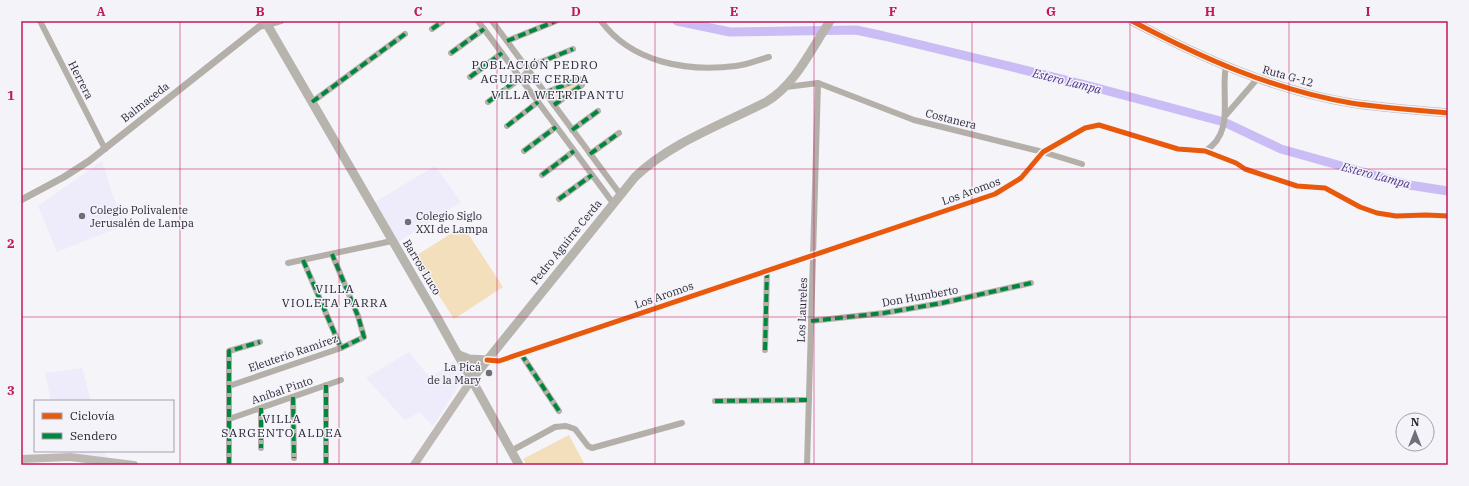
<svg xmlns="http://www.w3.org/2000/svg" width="1469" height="486" viewBox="0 0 1469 486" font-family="'IBM Plex Serif',serif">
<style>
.built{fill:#eeebfb}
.green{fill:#f4dfbc}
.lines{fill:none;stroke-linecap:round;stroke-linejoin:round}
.river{stroke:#cabcf4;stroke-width:9}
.minor{stroke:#b4afa9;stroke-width:6}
.tertiary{stroke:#b4afa9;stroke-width:7}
.secondary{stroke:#beb8b4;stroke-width:8}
.primary{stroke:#b7b3ad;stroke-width:9}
.quiet{stroke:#00873e;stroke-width:4;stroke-dasharray:8 4;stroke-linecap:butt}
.cycleway-casing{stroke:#f4f3fa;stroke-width:8}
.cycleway{stroke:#e8590c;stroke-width:5}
.grid{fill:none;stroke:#c2185b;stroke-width:1;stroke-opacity:0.55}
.poi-dot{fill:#706e78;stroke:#f4f3fa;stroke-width:1.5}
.labels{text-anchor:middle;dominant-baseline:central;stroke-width:3;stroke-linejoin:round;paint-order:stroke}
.street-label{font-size:11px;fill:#282633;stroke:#f4f3fa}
.poi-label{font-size:11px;fill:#282633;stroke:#f4f3fa;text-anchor:start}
.neighbourhood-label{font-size:12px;letter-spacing:1px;fill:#282633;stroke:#f4f3fa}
.water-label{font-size:12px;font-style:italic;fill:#4e3089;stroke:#f4f3fa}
.neatline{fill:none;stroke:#c2185b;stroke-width:1.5}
.grid-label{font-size:13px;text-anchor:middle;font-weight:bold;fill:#c2185b}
</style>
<rect width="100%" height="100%" fill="#f5f4f9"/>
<!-- built -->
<g class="built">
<polygon points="102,161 112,193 125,225 57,252 38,206"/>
<polygon points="435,166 461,202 398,242 375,202"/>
<polygon points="409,352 430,378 455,360 463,378 433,426 420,412 405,420 366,378"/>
<polygon points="82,368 91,401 51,401 45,373"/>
<polygon points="61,451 105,451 105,457 62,453"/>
</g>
<!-- green -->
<g class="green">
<polygon points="578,82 580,84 556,102 550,93"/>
<polygon points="463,226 503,287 454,319 414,257"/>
<polygon points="569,435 585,465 527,465 523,459"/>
</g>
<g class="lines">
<!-- river -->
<polyline class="river" points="677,21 730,32 856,30 884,36 1082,84 1224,122 1281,149 1409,185 1448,191"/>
<!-- minor -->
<g class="minor">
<polyline points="40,21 105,149"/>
<polyline points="478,21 613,203"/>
<polyline points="492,21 620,194"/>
<path d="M601,21c31,42 86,51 135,45 11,-1 22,-6 33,-9"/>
<polyline points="267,25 281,21"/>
<polyline points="432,29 443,21"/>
<polyline points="507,41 556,21"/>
<polyline points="451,53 484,29"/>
<polyline points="526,68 573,49"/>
<polyline points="470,77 502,53"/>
<polyline points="786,87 818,83 914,120 1043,152 1082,164"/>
<polyline points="545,93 579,79 583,81 582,85 554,105"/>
<polyline points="312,102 405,34"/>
<polyline points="488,102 524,76 528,70"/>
<polyline points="1226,115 1258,78"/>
<polyline points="507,126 538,102"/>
<polyline points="572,130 598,111"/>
<polyline points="524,151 556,127"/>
<path d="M1205,151c31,-18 15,-57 21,-85"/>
<polyline points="590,154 619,133"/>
<polyline points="542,175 574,151"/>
<polyline points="559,199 592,175"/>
<polyline points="303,260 341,348"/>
<polyline points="288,263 392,241"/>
<polyline points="811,321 884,313 942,303 1031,283"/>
<polyline points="765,350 767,271"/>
<polyline points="521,354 559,411"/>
<polyline points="487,360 499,361 995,194 1021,178 1043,152 1085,128 1099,125 1178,149 1205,151 1236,163 1245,169 1297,186 1325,188 1360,207 1377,213 1396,216 1426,215 1448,216"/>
<polyline points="326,385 326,465"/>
<polyline points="229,386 341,348 364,337 358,316 332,254"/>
<polyline points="293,397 294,458"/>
<polyline points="715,401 809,400"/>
<polyline points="261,408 261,448"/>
<polyline points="229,419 341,380"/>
<polyline points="511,451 555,427 566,426 575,429 588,446 592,448 682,423"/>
<polyline points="229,465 229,351 260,342"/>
<polyline points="807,465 818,83"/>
</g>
<!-- tertiary -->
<polyline class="tertiary" points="21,200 64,177 89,161 260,26 267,25"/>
<!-- secondary -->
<g class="secondary">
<polyline points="21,459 70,457 134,465"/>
<polyline points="414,465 472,379"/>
</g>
<!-- primary -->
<g class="primary">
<polyline points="265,21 438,319 519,465"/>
<path d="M1132,21c70,37 141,69 219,82 32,5 65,7 97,10"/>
<polyline points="459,355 469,359 487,360"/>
<path d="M472,379l163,-202c35,-34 88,-53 131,-75 30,-18 45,-53 64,-81"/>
</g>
<!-- quiet -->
<g class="quiet">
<polyline points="432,29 443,21"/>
<polyline points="507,41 556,21"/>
<polyline points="451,53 484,29"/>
<polyline points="526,68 573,49"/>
<polyline points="470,77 502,53"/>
<polyline points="545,93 579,79 583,81 582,85 554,105"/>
<polyline points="312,102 405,34"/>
<polyline points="488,102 520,77"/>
<polyline points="507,126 538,102"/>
<polyline points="572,130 598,111"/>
<polyline points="524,151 556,127"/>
<polyline points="590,154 619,133"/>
<polyline points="542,175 574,151"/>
<polyline points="559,199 592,175"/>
<polyline points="303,260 341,348 364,337 358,316 332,254"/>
<polyline points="811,321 884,313 942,303 1031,283"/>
<polyline points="765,350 767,271"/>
<polyline points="521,354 559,411"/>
<polyline points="326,385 326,465"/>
<polyline points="293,397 294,458"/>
<polyline points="715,401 809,400"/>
<polyline points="261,408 261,448"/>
<polyline points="229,465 229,351 260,342"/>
</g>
<!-- cycleway casing -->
<g class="cycleway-casing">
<g id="cycleway">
<path d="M1132,21c70,37 141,69 219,82 32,5 65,7 97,10"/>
<polyline points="487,360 499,361 995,194 1021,178 1043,152 1085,128 1099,125 1178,149 1205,151 1236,163 1245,169 1297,186 1325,188 1360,207 1377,213 1396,216 1426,215 1448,216"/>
</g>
</g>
<!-- cycleway -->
<use href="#cycleway" class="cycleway"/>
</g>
<!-- grid -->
<path class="grid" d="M180,21v444M339,21v444M497,21v444M655,21v444M814,21v444M972,21v444M1130,21v444M1289,21v444M21,169h1427M21,317h1427"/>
<!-- markers -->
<g class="poi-dot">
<circle cx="82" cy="216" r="4"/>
<circle cx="408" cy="222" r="4"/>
<circle cx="489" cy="373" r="4"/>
</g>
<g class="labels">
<!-- street labels -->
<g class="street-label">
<text transform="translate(1288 76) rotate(16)">Ruta G-12</text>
<text transform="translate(81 80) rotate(63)">Herrera</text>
<text transform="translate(145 102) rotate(-38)">Balmaceda</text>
<text transform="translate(951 119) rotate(14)">Costanera</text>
<text transform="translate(971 191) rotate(-20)">Los Aromos</text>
<text transform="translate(566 242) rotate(-51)">Pedro Aguirre Cerda</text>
<text transform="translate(422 267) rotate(59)">Barros Luco</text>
<text transform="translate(664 295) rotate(-19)">Los Aromos</text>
<text transform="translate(920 296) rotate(-10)">Don Humberto</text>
<text transform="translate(802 310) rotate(-88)">Los Laureles</text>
<text transform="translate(293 353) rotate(-19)">Eleuterio Ramírez</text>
<text transform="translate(282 390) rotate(-19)">Aníbal Pinto</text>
</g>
<!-- poi labels -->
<g class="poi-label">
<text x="90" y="210">Colegio Polivalente<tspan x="90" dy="13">Jerusalén de Lampa</tspan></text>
<text x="416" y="216">Colegio Siglo<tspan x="416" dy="13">XXI de Lampa</tspan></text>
<text x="481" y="367" text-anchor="end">La Picá<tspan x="481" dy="13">de la Mary</tspan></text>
</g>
<!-- neighbourhood labels -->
<g class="neighbourhood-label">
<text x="535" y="64">POBLACIÓN PEDRO<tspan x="535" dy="14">AGUIRRE CERDA</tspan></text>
<text x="558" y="94">VILLA WETRIPANTU</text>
<text x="335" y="288">VILLA<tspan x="335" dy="14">VIOLETA PARRA</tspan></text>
<text x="282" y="418">VILLA<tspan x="282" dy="14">SARGENTO ALDEA</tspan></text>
</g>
<!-- water labels -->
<g class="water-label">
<text transform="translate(1067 81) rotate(14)">Estero Lampa</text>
<text transform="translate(1376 175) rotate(15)">Estero Lampa</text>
</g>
</g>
<!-- border -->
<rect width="1469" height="486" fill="none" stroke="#f4f3fa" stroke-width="44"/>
<!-- legend -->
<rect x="34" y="400" width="140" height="52" fill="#f4f3fa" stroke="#a2a1aa"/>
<rect x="42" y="413" width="20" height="6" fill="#e8590c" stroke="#a2a1aa"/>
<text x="70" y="420" font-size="12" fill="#282633">Ciclovía</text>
<rect x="42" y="433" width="20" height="6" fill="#00873e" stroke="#a2a1aa"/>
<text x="70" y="440" font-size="12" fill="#282633">Sendero</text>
<!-- north arrow -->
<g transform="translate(1415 432)"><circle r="19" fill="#f4f3fa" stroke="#a2a1aa"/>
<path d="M0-3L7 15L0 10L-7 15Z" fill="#706e78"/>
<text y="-6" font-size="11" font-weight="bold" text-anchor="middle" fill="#282633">N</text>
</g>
<rect x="22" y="22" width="1425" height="442" class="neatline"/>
<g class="grid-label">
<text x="101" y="16">A</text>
<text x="260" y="16">B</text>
<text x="418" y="16">C</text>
<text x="576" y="16">D</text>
<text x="734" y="16">E</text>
<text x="893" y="16">F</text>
<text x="1051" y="16">G</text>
<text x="1210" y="16">H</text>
<text x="1368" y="16">I</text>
<text x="11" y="100">1</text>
<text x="11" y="248">2</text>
<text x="11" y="395">3</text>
</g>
</svg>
